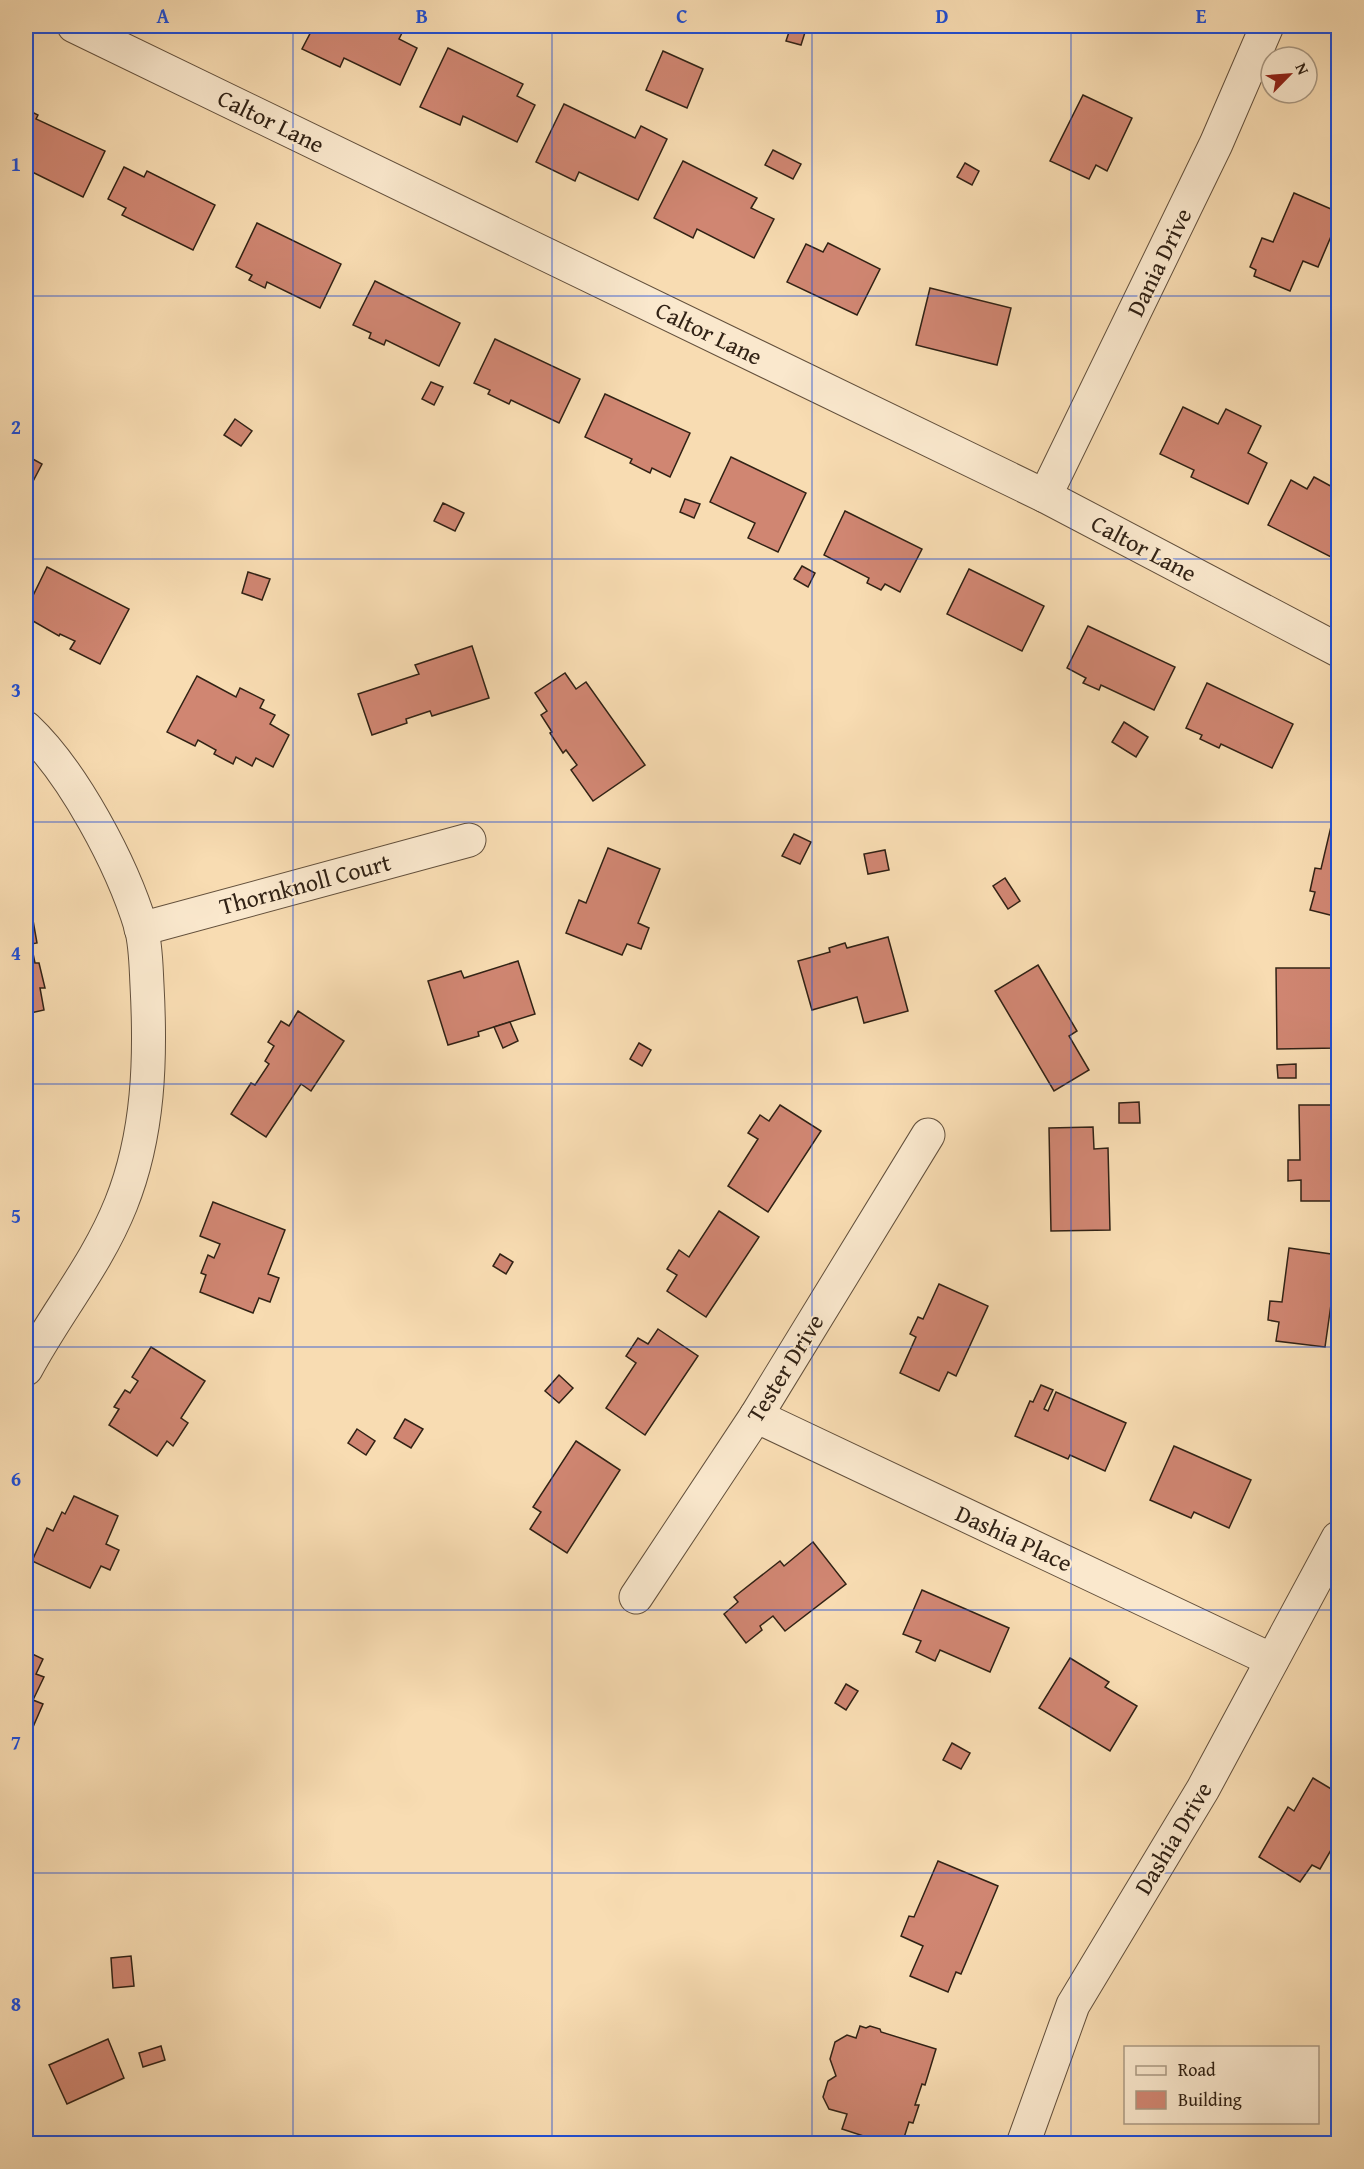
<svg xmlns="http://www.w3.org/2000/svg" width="1364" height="2169" viewBox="0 0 1364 2169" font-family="'Gentium Book Plus',serif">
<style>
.building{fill:#d08672;stroke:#312215;stroke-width:1.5}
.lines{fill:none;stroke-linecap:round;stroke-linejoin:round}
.street-casing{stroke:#63503c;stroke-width:35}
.street{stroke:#fae8cd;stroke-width:33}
.grid{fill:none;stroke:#1d4ed8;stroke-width:1.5;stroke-opacity:0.55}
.labels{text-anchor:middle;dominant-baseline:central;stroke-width:4.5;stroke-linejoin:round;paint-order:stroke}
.street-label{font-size:24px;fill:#312215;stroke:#fae8cd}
.neatline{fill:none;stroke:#1d4ed8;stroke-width:2}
.grid-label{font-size:20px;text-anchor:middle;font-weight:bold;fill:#1d4ed8}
</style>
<rect width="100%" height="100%" fill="#f8dcb2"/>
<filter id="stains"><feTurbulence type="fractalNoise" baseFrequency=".00333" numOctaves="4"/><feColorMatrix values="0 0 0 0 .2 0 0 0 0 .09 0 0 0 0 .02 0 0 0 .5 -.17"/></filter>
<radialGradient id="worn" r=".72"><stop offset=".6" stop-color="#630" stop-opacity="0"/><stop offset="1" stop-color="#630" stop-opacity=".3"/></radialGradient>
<!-- building -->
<g class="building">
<polygon points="314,26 401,26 405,27 399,39 417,48 400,85 344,58 340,67 302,49"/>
<polygon points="791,26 807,26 801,45 786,41"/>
<polygon points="448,48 523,84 517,96 535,105 517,142 463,116 460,125 420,107"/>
<polygon points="663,51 703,69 687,108 646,90"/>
<polygon points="1083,95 1132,118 1107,171 1096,165 1089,179 1050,161"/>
<polygon points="564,104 635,138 641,126 667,139 638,200 579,172 575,181 536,162"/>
<polygon points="26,109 38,115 36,119 105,151 83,197 26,169"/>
<polygon points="1338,115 1338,135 1331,131"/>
<polygon points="1338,135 1338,154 1331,150"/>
<polygon points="773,150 801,164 793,179 765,165"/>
<polygon points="683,161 757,198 751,208 774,219 754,258 697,229 693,238 654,218"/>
<polygon points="965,163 979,171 972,185 957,177"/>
<polygon points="124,167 144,177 147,171 215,205 193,250 122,215 126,208 108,199"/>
<polygon points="1294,193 1338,212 1338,220 1318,267 1303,261 1290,291 1254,276 1256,270 1250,267 1262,238 1273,242"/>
<polygon points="257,223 341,264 320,308 267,282 265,288 249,280 252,275 236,267"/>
<polygon points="828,243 880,269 857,315 787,282 806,244 823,252"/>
<polygon points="375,281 460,323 439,366 386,340 384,345 369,338 371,333 353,325"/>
<polygon points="930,288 1011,308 997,365 916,345"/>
<polygon points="495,339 580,379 559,423 511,400 509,404 488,394 490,390 474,383"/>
<polygon points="431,382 443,387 434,405 422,399"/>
<polygon points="605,394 690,433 670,477 652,468 650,473 630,463 632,459 585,437"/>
<polygon points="1183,407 1218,424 1226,409 1261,426 1248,453 1267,463 1248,504 1191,477 1194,470 1160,454"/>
<polygon points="235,419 252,431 241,446 224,435"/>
<polygon points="731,457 806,493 778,552 748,538 755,523 710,502"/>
<polygon points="31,458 42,464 30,487 26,485 26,469"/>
<polygon points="1314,477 1338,490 1338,551 1335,559 1268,525 1291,480 1307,489"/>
<polygon points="685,499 700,504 694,518 680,512"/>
<polygon points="443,503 464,513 455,531 434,521"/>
<polygon points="845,511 922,549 900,592 885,584 881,590 867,583 869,578 824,555"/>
<polygon points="802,566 815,573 808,587 794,579"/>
<polygon points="47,567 129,609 100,664 70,649 75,641 60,634 59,636 26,617 26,610"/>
<polygon points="969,569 1044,606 1022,651 947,614"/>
<polygon points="248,572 270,579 262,600 242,593"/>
<polygon points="1088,626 1175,667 1154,710 1101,685 1099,690 1083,683 1086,678 1067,668"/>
<polygon points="472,646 489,698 432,716 430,711 406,719 407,723 372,735 358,694 419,674 415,665"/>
<polygon points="565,673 576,689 586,682 645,765 593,801 571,770 577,765 566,750 563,753 550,733 552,732 541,715 547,711 535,693"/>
<polygon points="197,676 236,697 240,688 264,700 260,708 275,715 270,724 289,735 273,767 256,758 252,766 236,757 233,764 214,754 216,750 198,740 195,746 167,732"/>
<polygon points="1207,683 1293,724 1272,768 1221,744 1219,748 1200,739 1202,735 1186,728"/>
<polygon points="1124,722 1148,737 1136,757 1112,742"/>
<polygon points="1333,818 1338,820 1338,917 1310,910 1315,892 1310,891 1315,868 1321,869"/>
<polygon points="794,834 811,842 800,864 782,856"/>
<polygon points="608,848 660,869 638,923 649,928 641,949 627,944 622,955 566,933 579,900 586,903"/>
<polygon points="885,850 889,870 868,874 864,854"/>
<polygon points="1005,878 1020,901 1008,909 993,886"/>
<polygon points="31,909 37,943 31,944 35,963 39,963 45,988 40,988 44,1010 26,1014 26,910"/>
<polygon points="888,937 908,1011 864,1023 857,997 812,1010 798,961 830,952 829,948 845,943 847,948"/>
<polygon points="518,961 535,1014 478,1032 479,1036 448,1045 428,981 461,971 464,978"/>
<polygon points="1038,965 1077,1031 1069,1036 1089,1070 1054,1091 995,991"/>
<polygon points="1276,968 1338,968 1338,1048 1277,1049"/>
<polygon points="298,1011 344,1041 311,1091 301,1084 266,1137 231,1114 251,1083 255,1085 269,1064 265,1061 274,1046 268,1042 281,1021 289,1026"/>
<polygon points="510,1022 518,1041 503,1048 494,1027"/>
<polygon points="639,1043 651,1050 642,1066 630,1059"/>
<polygon points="1296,1064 1296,1078 1278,1078 1277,1065"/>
<polygon points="1139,1102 1140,1123 1119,1123 1119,1103"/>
<polygon points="780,1105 821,1131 768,1212 728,1186 758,1139 748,1133 760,1115 769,1121"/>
<polygon points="1299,1105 1338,1105 1338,1201 1301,1201 1301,1180 1288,1181 1288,1160 1300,1160"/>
<polygon points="1093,1127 1094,1149 1108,1148 1110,1230 1051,1231 1049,1128"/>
<polygon points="213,1202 285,1230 268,1274 279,1278 270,1302 259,1298 253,1313 200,1292 206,1275 201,1273 208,1255 214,1258 220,1244 200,1236"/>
<polygon points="719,1211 759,1237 706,1317 667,1291 677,1275 667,1269 679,1250 689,1257"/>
<polygon points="1289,1248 1338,1255 1325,1347 1276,1341 1279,1322 1268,1320 1270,1301 1282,1302"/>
<polygon points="500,1254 513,1262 506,1274 493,1266"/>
<polygon points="939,1284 988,1306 956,1376 948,1372 939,1391 900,1373 916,1337 910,1334 918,1317 923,1319"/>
<polygon points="658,1329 698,1356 645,1435 606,1408 636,1363 626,1356 638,1338 648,1344"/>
<polygon points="151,1347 205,1381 181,1418 188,1423 173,1446 167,1441 157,1456 109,1425 119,1409 114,1407 125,1390 130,1393 138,1381 132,1377"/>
<polygon points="559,1375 573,1388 559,1403 545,1391"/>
<polygon points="1041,1385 1053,1390 1044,1409 1048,1411 1056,1392 1126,1423 1105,1471 1070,1455 1068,1459 1015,1436 1030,1401 1033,1402"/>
<polygon points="405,1419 423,1429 411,1448 394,1438"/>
<polygon points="357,1429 375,1441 366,1455 348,1443"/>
<polygon points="576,1441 620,1470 567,1553 530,1529 541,1512 533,1507"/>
<polygon points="1174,1446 1251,1480 1229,1528 1194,1512 1191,1518 1150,1500"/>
<polygon points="74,1496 118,1516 106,1544 119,1550 110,1570 101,1566 90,1588 32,1561 47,1528 53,1531 62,1512 65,1514"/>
<polygon points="813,1542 846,1584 785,1631 773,1616 760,1626 762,1630 746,1643 724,1614 738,1602 734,1597 780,1561 784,1566"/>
<polygon points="922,1590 1009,1628 990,1672 940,1650 935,1661 916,1652 921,1641 903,1634"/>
<polygon points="26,1651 43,1659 36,1674 44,1677 33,1700 43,1704 33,1727 26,1724"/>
<polygon points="1070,1658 1109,1682 1105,1687 1137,1706 1110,1751 1039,1708"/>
<polygon points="846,1684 858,1691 846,1710 835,1703"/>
<polygon points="952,1743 970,1753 961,1769 943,1760"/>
<polygon points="1338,1743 1338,1759 1331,1755"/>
<polygon points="1313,1778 1338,1793 1338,1838 1320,1869 1312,1865 1300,1882 1259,1857 1288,1807 1294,1811"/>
<polygon points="938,1861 998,1886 961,1974 956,1972 948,1992 910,1976 923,1946 901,1936 909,1916 914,1917"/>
<polygon points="131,1956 134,1986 113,1988 111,1958"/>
<polygon points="860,2026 866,2028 870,2026 880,2029 881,2032 936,2049 925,2085 922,2084 915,2105 919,2105 913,2123 909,2122 902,2144 888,2144 842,2129 847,2114 829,2109 823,2097 828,2081 836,2076 830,2059 835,2042 847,2035 856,2038"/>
<polygon points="108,2039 124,2078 67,2104 49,2065"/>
<polygon points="161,2046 165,2060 143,2067 139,2053"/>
<polygon points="782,2136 804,2141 803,2144 780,2144"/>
</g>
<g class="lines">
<!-- street casing -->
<g class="street-casing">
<g id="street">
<polyline points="74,26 1045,496 1338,650"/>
<polyline points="1045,496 1216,144 1267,26"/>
<path d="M26,728c47,44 96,136 115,199 5,18 5,40 6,58 4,74 2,149 -26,219 -24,60 -65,109 -95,165"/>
<polyline points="141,929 469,840"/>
<polyline points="756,1416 1272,1660"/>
<polyline points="636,1597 756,1416 928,1135"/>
<polyline points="1023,2144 1073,2005 1203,1789 1338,1538"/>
</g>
</g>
<!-- street -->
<use href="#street" class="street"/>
</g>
<!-- grid -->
<path class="grid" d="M293,26v2118M552,26v2118M812,26v2118M1071,26v2118M26,296h1312M26,559h1312M26,822h1312M26,1084h1312M26,1347h1312M26,1610h1312M26,1873h1312"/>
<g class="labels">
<!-- street labels -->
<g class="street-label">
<text transform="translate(271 121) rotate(26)">Caltor Lane</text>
<text transform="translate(1159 262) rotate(-64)">Dania Drive</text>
<text transform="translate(709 333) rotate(26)">Caltor Lane</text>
<text transform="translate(1144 548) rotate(28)">Caltor Lane</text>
<text transform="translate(305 884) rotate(-15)">Thornknoll Court</text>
<text transform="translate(785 1368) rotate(-58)">Tester Drive</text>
<text transform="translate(1014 1538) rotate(25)">Dashia Place</text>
<text transform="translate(1173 1838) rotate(-59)">Dashia Drive</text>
</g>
</g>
<!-- margin -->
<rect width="1364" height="2169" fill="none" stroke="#f8dcb2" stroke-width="66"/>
<!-- legend -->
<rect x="1124" y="2046" width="195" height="78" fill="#fae8cd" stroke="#aa9983" stroke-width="1.5"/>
<rect x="1136" y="2066" width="30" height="9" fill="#fae8cd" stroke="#aa9983" stroke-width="1.5"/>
<text x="1178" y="2076" font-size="18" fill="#312215">Road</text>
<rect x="1136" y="2091" width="30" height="18" fill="#d08672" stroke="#aa9983" stroke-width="1.5"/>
<text x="1178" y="2106" font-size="18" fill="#312215">Building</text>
<!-- north arrow -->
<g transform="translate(1289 75) rotate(65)"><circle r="28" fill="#fae8cd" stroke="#aa9983" stroke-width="1.5"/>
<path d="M0-4.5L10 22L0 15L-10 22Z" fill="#8f2418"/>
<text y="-9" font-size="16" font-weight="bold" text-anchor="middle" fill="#312215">N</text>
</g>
<rect x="33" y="33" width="1298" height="2103" class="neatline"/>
<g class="grid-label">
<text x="163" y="23">A</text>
<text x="422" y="23">B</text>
<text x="682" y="23">C</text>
<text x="942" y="23">D</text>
<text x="1201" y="23">E</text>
<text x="16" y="171">1</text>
<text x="16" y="434">2</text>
<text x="16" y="697">3</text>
<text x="16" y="960">4</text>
<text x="16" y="1223">5</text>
<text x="16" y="1486">6</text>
<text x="16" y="1749">7</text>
<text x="16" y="2011">8</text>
</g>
<rect width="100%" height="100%" filter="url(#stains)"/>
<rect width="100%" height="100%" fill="url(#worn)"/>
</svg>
